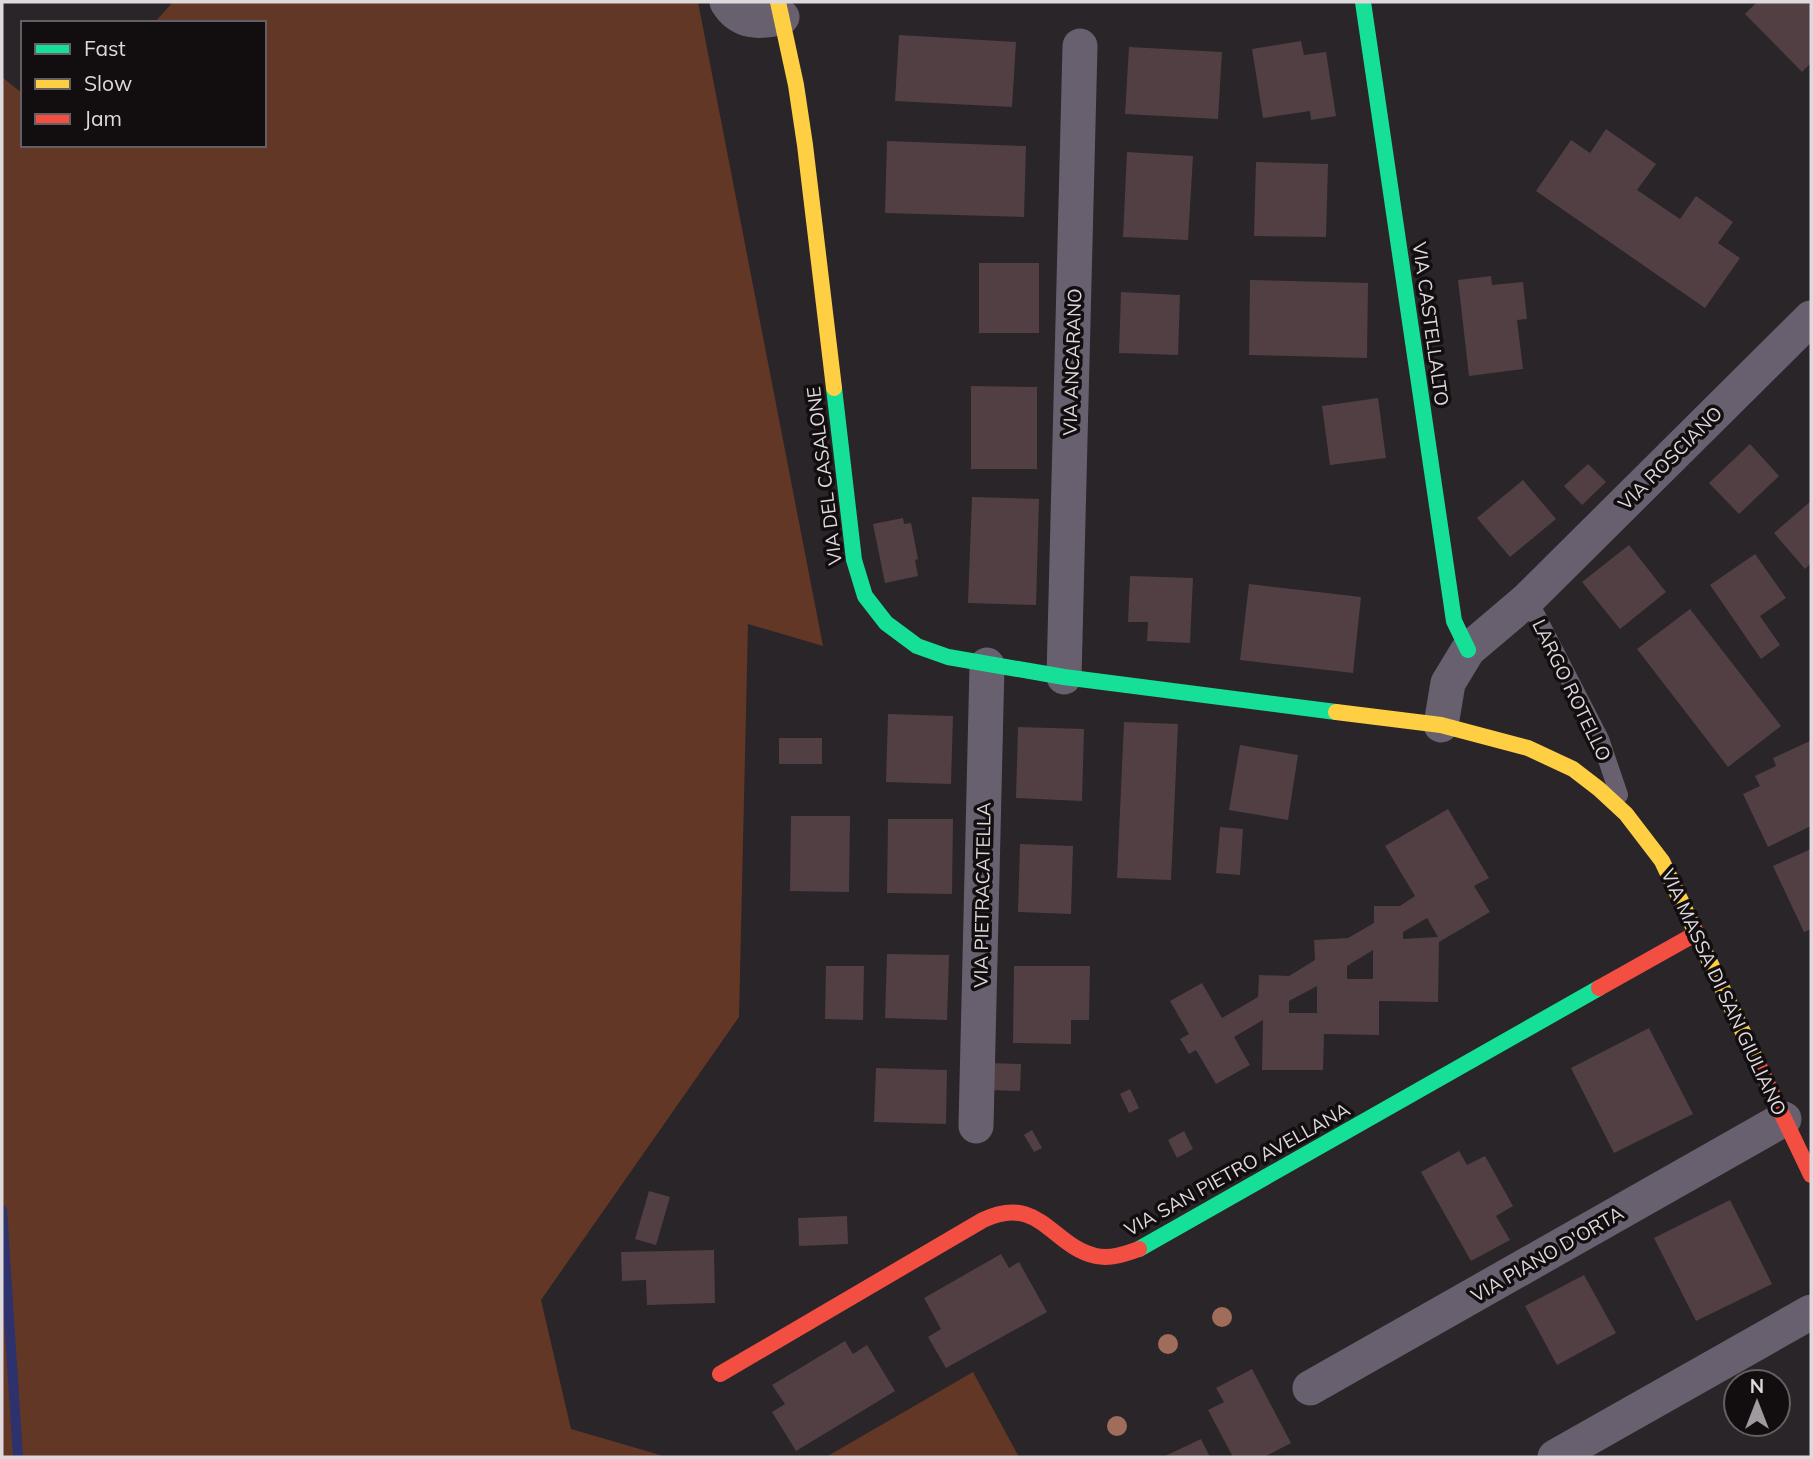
<svg xmlns="http://www.w3.org/2000/svg" width="1813" height="1459" viewBox="0 0 1813 1459" font-family="Mulish,sans-serif">
<style>
.green{fill:#633725}
.lines{fill:none;stroke-linecap:round;stroke-linejoin:round}
.stream{stroke:#2d326d;stroke-width:10}
.building{fill:#513f43;fill-rule:evenodd}
.lane{stroke:#68606f;stroke-width:18}
.street{stroke:#68606f;stroke-width:35}
.fast{stroke:#16e098;stroke-width:16}
.slow{stroke:#ffcf43;stroke-width:16}
.jam{stroke:#f24e42;stroke-width:16}
.tree{fill:#9f6d5a}
.labels{text-anchor:middle;dominant-baseline:central;stroke-width:7;stroke-linejoin:round;paint-order:stroke}
.street-label{font-size:19px;fill:#ded9dc;stroke:#120e10}
</style>
<rect width="100%" height="100%" fill="#2a2528"/>
<!-- green -->
<g class="green">
<polygon points="173,2 698,2 823,646 748,624 739,1017 541,1300 571,1429 667,1457 2,1457 2,77 23,94 23,145 264,145 264,23 154,23"/>
<polygon points="973,1372 1019,1457 826,1457"/>
</g>
<g class="lines">
<!-- stream -->
<polyline class="stream" points="2,1210 18,1457"/>
</g>
<!-- building -->
<g class="building">
<polygon points="1757,2 1811,2 1811,63 1802,72 1745,14"/>
<polygon points="899,35 1016,42 1012,107 895,101"/>
<polygon points="1301,41 1304,55 1326,52 1336,116 1311,120 1310,111 1263,118 1252,49"/>
<polygon points="1129,47 1222,52 1218,119 1125,114"/>
<polygon points="1606,129 1656,164 1637,190 1680,219 1696,196 1733,222 1718,243 1740,258 1705,308 1536,191 1571,140 1590,153"/>
<polygon points="887,141 1026,146 1024,217 885,213"/>
<polygon points="1127,152 1193,156 1188,240 1123,237"/>
<polygon points="1256,162 1328,164 1326,237 1254,236"/>
<rect x="979" y="263" width="60" height="70"/>
<polygon points="1491,276 1492,285 1523,282 1527,319 1517,320 1523,369 1469,376 1458,280"/>
<polygon points="1250,280 1368,283 1367,358 1249,355"/>
<polygon points="1121,292 1180,295 1178,355 1119,353"/>
<polygon points="971,386 1037,387 1037,469 971,469"/>
<polygon points="1378,398 1386,458 1330,465 1322,406"/>
<polygon points="1750,444 1779,476 1739,514 1709,483"/>
<polygon points="1588,464 1606,482 1582,505 1564,486"/>
<polygon points="1523,480 1556,519 1510,557 1477,518"/>
<polygon points="972,497 1039,499 1036,605 968,603"/>
<polygon points="1811,501 1811,563 1805,569 1774,533"/>
<polygon points="903,518 904,524 911,523 918,559 915,560 918,576 885,583 873,524"/>
<polygon points="1629,545 1666,592 1620,629 1582,582"/>
<polygon points="1755,554 1786,598 1760,616 1780,645 1761,659 1710,585"/>
<polygon points="1130,576 1193,578 1190,643 1147,641 1148,622 1128,622"/>
<polygon points="1249,584 1361,597 1353,673 1240,660"/>
<polygon points="1690,609 1781,726 1728,767 1637,649"/>
<polygon points="888,714 953,716 951,784 886,782"/>
<polygon points="1124,722 1178,724 1171,880 1117,878"/>
<polygon points="1018,727 1084,729 1082,801 1016,798"/>
<rect x="779" y="738" width="43" height="26"/>
<polygon points="1810,741 1811,826 1768,847 1743,794 1760,786 1755,776 1776,766 1773,758"/>
<polygon points="1240,745 1298,755 1288,820 1229,810"/>
<path d="M1448,809l41,69 -15,8 16,26 -51,30 -1,60 -59,-1v34l-55,-1 -1,36h-61l1,-50 -29,17 16,28 -34,19 -20,-34 -7,4 -9,-15 9,-5 -19,-33 32,-18 20,35 36,-21 1,-22 30,1 26,-16 -1,-20 34,-2 26,-15v-17h26l15,-10 -30,-50zM1427,918l11,19 -35,2v-7zM1373,950v29h-26v-13zM1317,986v27h-28v-12z"/>
<polygon points="791,816 850,816 849,892 790,891"/>
<polygon points="888,819 953,819 952,894 887,893"/>
<polygon points="1220,827 1243,829 1240,875 1216,873"/>
<polygon points="1020,844 1073,846 1071,914 1018,912"/>
<polygon points="1811,849 1811,929 1804,932 1773,866"/>
<polygon points="887,954 949,955 947,1020 885,1018"/>
<polygon points="826,966 864,966 863,1020 825,1019"/>
<polygon points="1014,966 1090,966 1089,1020 1071,1020 1071,1044 1013,1043"/>
<polygon points="1649,1028 1693,1114 1614,1153 1571,1068"/>
<polygon points="990,1063 1021,1064 1020,1091 990,1090"/>
<polygon points="876,1068 947,1070 946,1124 874,1122"/>
<polygon points="1130,1089 1139,1108 1129,1113 1120,1094"/>
<polygon points="1032,1130 1042,1148 1034,1152 1024,1135"/>
<polygon points="1184,1131 1193,1149 1177,1158 1168,1140"/>
<polygon points="1459,1151 1467,1165 1485,1156 1513,1206 1496,1216 1510,1240 1471,1261 1421,1172"/>
<polygon points="649,1191 670,1197 656,1245 635,1239"/>
<polygon points="1730,1200 1772,1284 1696,1321 1654,1238"/>
<polygon points="847,1216 848,1244 799,1246 798,1218"/>
<polygon points="714,1250 715,1303 647,1305 646,1280 622,1281 621,1252"/>
<polygon points="1001,1254 1009,1268 1019,1262 1047,1312 946,1368 928,1337 941,1329 924,1298"/>
<polygon points="1584,1275 1616,1333 1557,1365 1525,1306"/>
<polygon points="845,1341 853,1354 867,1345 895,1391 796,1451 772,1412 785,1404 772,1385"/>
<polygon points="1252,1369 1291,1443 1264,1457 1233,1457 1208,1410 1224,1402 1216,1388"/>
<polygon points="1201,1439 1210,1457 1163,1457"/>
</g>
<g class="lines">
<!-- lane -->
<polyline class="lane" points="1528,599 1600,739 1619,795"/>
<!-- street -->
<g class="street">
<path d="M727,2c13,21 32,21 55,15"/>
<polyline points="1064,677 1080,46"/>
<polyline points="1441,725 1448,683 1468,650 1528,599 1811,318"/>
<polyline points="976,1126 987,665"/>
<polyline points="1310,1388 1784,1119"/>
<polyline points="1555,1457 1811,1312"/>
</g>
<!-- fast -->
<g class="fast">
<polyline points="1363,2 1454,621 1468,650"/>
<polyline points="834,388 854,560 865,596 886,623 917,646 948,657 1064,677 1336,712"/>
<polyline points="1139,1249 1599,988"/>
</g>
<!-- slow -->
<g class="slow">
<polyline points="778,2 796,85 805,145 834,388"/>
<polyline points="1336,712 1441,725 1528,748 1573,769 1599,789 1626,814 1662,861 1759,1066"/>
</g>
<!-- jam -->
<g class="jam">
<polyline points="1599,988 1697,933"/>
<polyline points="1759,1066 1811,1175"/>
<path d="M720,1374l263,-154c57,-27 68,26 113,36 15,3 29,-2 43,-7"/>
</g>
</g>
<!-- trees -->
<g class="tree">
<circle cx="1222" cy="1317" r="10"/>
<circle cx="1168" cy="1344" r="10"/>
<circle cx="1117" cy="1426" r="10"/>
</g>
<g class="labels">
<!-- street labels -->
<g class="street-label">
<text transform="translate(1431 324) rotate(82)">VIA CASTELLALTO</text>
<text transform="translate(1072 362) rotate(-88)">VIA ANCARANO</text>
<text transform="translate(1670 458) rotate(-45)">VIA ROSCIANO</text>
<text transform="translate(824 476) rotate(-97)">VIA DEL CASALONE</text>
<text transform="translate(1572 690) rotate(64)">LARGO ROTELLO</text>
<text transform="translate(982 895) rotate(-89)">VIA PIETRACATELLA</text>
<text transform="translate(1724 992) rotate(65)">VIA MASSA DI SAN GIULIANO</text>
<text transform="translate(1237 1169) rotate(-29)">VIA SAN PIETRO AVELLANA</text>
<text transform="translate(1547 1254) rotate(-30)">VIA PIANO D'ORTA</text>
</g>
</g>
<!-- border -->
<rect width="1813" height="1459" fill="none" stroke="#ded9dc" stroke-width="7"/>
<!-- legend -->
<rect x="21" y="21" width="245" height="126" fill="#120e10" stroke="#645f62" stroke-width="2"/>
<rect x="35" y="44" width="35" height="10" fill="#16e098" stroke="#645f62" stroke-width="2"/>
<text x="84" y="56" font-size="21" fill="#ded9dc">Fast</text>
<rect x="35" y="79" width="35" height="10" fill="#ffcf43" stroke="#645f62" stroke-width="2"/>
<text x="84" y="91" font-size="21" fill="#ded9dc">Slow</text>
<rect x="35" y="114" width="35" height="10" fill="#f24e42" stroke="#645f62" stroke-width="2"/>
<text x="84" y="126" font-size="21" fill="#ded9dc">Jam</text>
<!-- north arrow -->
<g transform="translate(1757 1403)"><circle r="33" fill="#120e10" stroke="#645f62" stroke-width="2"/>
<path d="M0-5L12 26L0 18L-12 26Z" fill="#9f9a9d"/>
<text y="-10" font-size="19" font-weight="bold" text-anchor="middle" fill="#ded9dc">N</text>
</g>
</svg>
